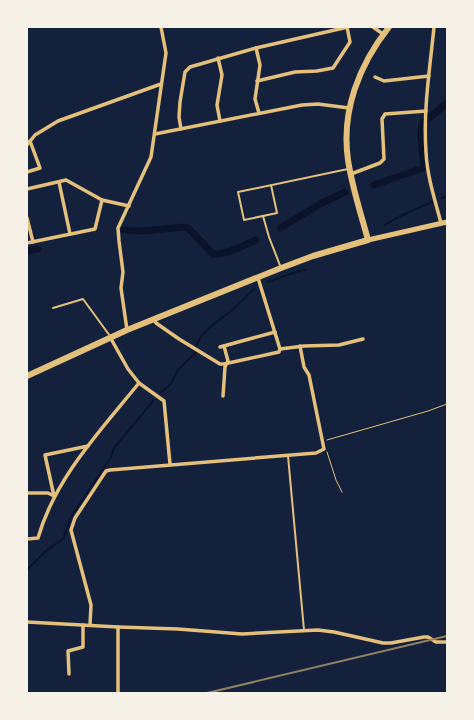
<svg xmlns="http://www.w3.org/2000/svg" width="474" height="720" viewBox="0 0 474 720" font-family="'Roboto Condensed',sans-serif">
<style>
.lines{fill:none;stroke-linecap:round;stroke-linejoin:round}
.stream{stroke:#0b132b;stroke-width:2}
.canal{stroke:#0b132b;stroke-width:7}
.path{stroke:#e5c07b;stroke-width:1}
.service{stroke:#e5c07b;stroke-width:2}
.minor{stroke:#e5c07b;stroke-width:3.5}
.secondary{stroke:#e5c07b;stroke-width:5}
.trunk{stroke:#e5c07b;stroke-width:6}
.rail{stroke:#918062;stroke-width:2}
</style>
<rect width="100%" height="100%" fill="#14213d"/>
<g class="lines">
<!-- stream -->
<g class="stream">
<polyline points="442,198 447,196"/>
<polyline points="385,225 396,218 432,202"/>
<polyline points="267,282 302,270 305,270"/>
<path d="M196,348c3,-17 25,-28 36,-38 8,-7 15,-14 23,-22"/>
<polyline points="160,393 170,385 178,370 196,352"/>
<polyline points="27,570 47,550 63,539 71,517 111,457 114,448 154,400"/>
</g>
<!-- canal -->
<g class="canal">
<polyline points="428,119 447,103"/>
<path d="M374,185l49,-17 1,-2c-1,-10 -6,-38 0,-45"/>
<polyline points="280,228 322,203 345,192"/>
<path d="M124,230l18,1 42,-4 4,1 25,26c12,2 32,-9 43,-14"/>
<polyline points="27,251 38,249"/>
</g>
<!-- path -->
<g class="path">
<polyline points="327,440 428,411 447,404"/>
<polyline points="327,452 336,480 342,492"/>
</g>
<!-- service -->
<g class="service">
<polyline points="271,185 277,213 244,220 238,192 348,169"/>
<polyline points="263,216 269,237 281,268"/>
<polyline points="53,308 83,299 110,336"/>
<polyline points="288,456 304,630"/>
</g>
<!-- minor -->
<g class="minor">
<polyline points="373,27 383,34"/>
<path d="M434,27c-4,41 -11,83 -8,125 1,24 9,48 15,71"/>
<polyline points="256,48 260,65 255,99 259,113"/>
<polyline points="218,58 222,75 217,105 220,121"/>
<polyline points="375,77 384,81 429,76"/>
<polyline points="257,81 295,72 317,71 333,68 350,42 347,27"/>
<polyline points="181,129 179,117 180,102 185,72 190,67 256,48 348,27"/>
<polyline points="155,134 302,105 318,104 349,108"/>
<polyline points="27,145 35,135 58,121 161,84"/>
<polyline points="27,172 40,168 30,141"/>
<polyline points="351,174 380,163 384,159 382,119 385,114 426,111"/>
<polyline points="59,182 70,234"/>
<polyline points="27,189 66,180 102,200"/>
<polyline points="27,218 33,242"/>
<polyline points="27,243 95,229 102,200 129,206"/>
<polyline points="258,278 280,349 304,346 339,345 363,339"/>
<polyline points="154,319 156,323 179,339 220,364 224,364 279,352 280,349"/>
<polyline points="127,330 121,288 123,272 119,241 118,228 151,157 166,53 161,27"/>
<polyline points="110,337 128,369 139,383 164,401 170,464"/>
<polyline points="220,347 275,332"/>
<polyline points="223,396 225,367 228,361 224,346"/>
<polyline points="27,493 48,493 54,496"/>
<polyline points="54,496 45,455 88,446"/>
<path d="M27,539l11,-1c17,-60 62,-107 101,-155"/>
<polyline points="27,622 118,627 178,629 242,634 318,630 334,632 383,643 391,643 424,637 428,637 436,642 447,642"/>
<polyline points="90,625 91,605 71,530 75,518 106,471 110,470 316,453 324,449 309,375 304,367 300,346"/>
<polyline points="69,674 68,651 83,647 83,625"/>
<polyline points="118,693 118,627"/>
</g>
<!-- secondary -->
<polyline class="secondary" points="368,240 447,222"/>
<!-- trunk -->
<path class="trunk" d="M27,376l100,-46 154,-62 32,-12 55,-16c-7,-26 -16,-53 -20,-80 -7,-49 11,-95 41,-133"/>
<!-- rail -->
<polyline class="rail" points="207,693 447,636"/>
</g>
<!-- border -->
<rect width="474" height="720" fill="none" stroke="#f6f1e7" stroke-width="56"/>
</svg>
